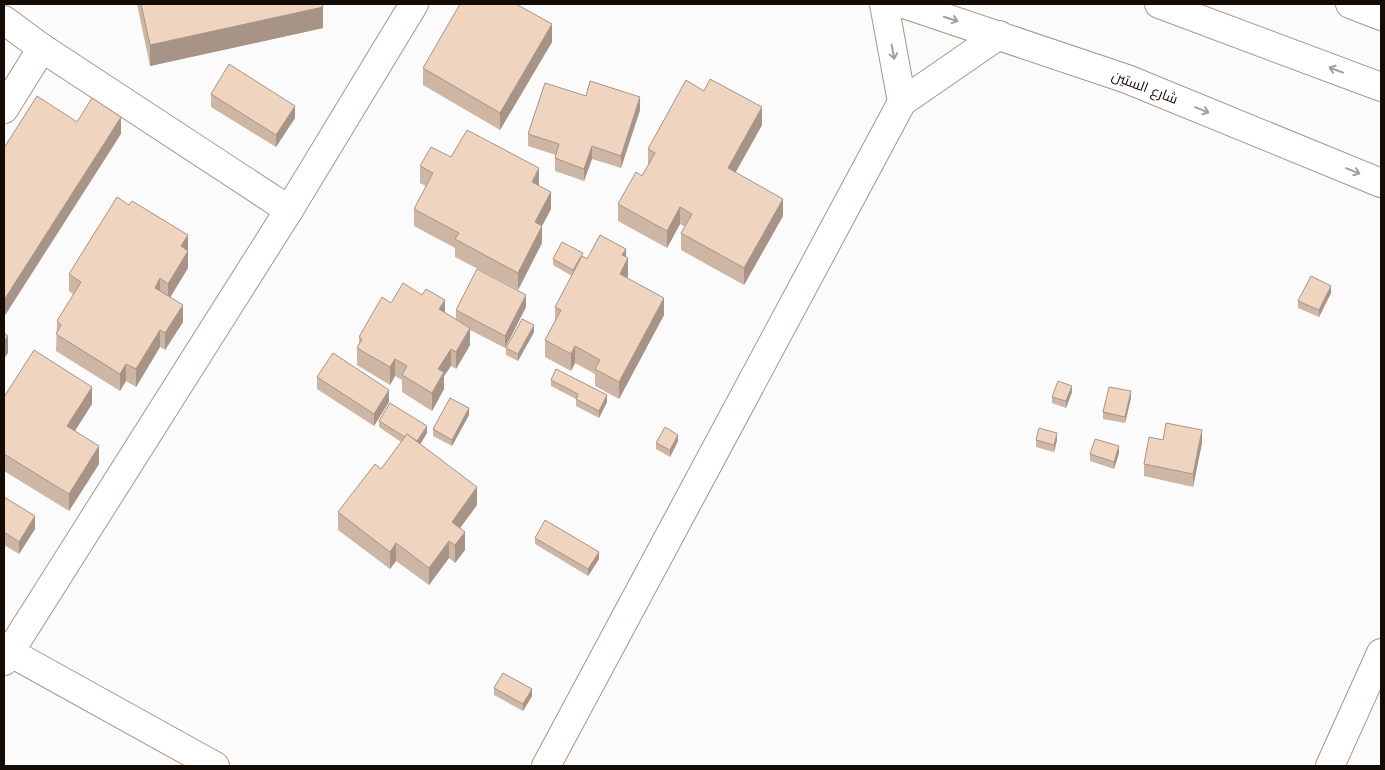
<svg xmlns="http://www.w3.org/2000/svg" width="1385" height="770" viewBox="0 0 1385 770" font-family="'Work Sans',Cairo,sans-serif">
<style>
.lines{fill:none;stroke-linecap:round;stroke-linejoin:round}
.street-casing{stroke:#ad9481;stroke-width:30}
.secondary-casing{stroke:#ad9481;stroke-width:30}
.street{stroke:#fff;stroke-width:28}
.secondary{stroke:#fff;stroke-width:28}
.wall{fill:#ceb6a5}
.shaded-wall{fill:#a79486}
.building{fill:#efd4c0;stroke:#a79486}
.oneway{stroke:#a19e9b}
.labels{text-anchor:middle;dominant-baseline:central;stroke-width:4;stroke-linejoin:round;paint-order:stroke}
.street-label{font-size:14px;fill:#150c06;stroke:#fff}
</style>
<rect width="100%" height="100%" fill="#fbfbfb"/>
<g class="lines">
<!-- street casing -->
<g class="street-casing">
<g id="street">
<polyline points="884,4 902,102"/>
<polyline points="1350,4 1381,16"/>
<polyline points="4,20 42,48 289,210"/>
<polyline points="4,109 42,48"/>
<polyline points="4,649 215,766"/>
<polyline points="4,661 289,210 414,4"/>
<polyline points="546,766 902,102 999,35"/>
</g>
</g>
<!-- secondary casing -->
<g class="secondary-casing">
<g id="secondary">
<polyline points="904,4 1127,79 1381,183"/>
<polyline points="1159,4 1381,87"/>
<polyline points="1330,766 1381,653"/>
</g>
</g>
<!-- street -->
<use href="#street" class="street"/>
<!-- secondary -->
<use href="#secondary" class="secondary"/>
</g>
<!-- wall -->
<g class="wall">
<polygon points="137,4 322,4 323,28 150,66"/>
<polygon points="552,42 500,130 423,85 423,68"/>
<polygon points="211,94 295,118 276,147 211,107"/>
<polygon points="586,96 640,110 621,168 592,159 584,181 555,171 555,158 556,155 528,146 528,134"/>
<polygon points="762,125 735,173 783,216 744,285 681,250 681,233 685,227 680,224 667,248 618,221 618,204 642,176 648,166 648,149"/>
<polygon points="451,157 539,186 551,209 542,226 542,243 518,290 455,257 455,248 414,226 414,209 426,186 420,183 420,166"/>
<polygon points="188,250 188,268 170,297 183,322 165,350 160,347 136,387 126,381 120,391 56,351 57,321 74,295 69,291 69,274"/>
<polygon points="583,257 587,259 626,257 628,276 627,278 664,315 619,399 595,386 595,374 575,363 571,371 545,357 545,340 555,322 555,307 572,276 553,265 553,259"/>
<polygon points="1331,293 1319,317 1298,308 1298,301"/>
<polygon points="391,303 445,313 456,319 456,310 526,307 505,348 470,330 470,345 456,369 451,366 444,376 444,389 432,411 402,392 402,380 395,376 390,385 357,365 357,348 359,344 359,337"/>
<polygon points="534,332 518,361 506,355 506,348"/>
<polygon points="317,377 389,402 374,426 317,389"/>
<polygon points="551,380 607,402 599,418 576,406 576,399 551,386"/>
<polygon points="1072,392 1066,408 1052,403 1052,397"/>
<polygon points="4,397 92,404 75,431 99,464 69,511 4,471"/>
<polygon points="1131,398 1125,423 1103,419 1103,412"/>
<polygon points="469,415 452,446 433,436 433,429"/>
<polygon points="379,421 427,433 420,444 477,505 460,528 465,550 455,563 449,558 429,585 396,561 390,569 338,530 338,512 381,469 401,442 379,427"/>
<polygon points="1036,440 1057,440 1054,452 1036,447"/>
<polygon points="1163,440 1202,443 1193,487 1144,476 1144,464"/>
<polygon points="678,441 670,457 656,449 656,443"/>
<polygon points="1119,453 1114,469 1090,461 1090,454"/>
<polygon points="4,497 35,529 19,554 4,545"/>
<polygon points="535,538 599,559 588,576 535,544"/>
<polygon points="494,688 532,696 523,711 494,695"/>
</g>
<!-- shaded-wall -->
<g class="shaded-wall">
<polygon points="323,7 323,28 150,66 150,45"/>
<polygon points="552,24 552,42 500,130 500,113"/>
<polygon points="640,97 640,110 621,168 621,156"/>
<polygon points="295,106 295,118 276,147 276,135"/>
<polygon points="762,107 762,125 728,186 728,168"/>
<polygon points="121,117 121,134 4,317 4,300"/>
<polygon points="592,146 592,159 584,181 584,169"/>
<polygon points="539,168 539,186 532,182"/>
<polygon points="551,192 551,209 535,239 535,222"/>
<polygon points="783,199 783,216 744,285 744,268"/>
<polygon points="680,207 680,224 667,248 667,231"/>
<polygon points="542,226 542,243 518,290 518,273"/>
<polygon points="188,235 188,268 168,301 168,284 181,246"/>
<polygon points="626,249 626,263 628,258 628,276 620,291 620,274 622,255"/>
<polygon points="160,278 160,296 155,288"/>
<polygon points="1331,286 1331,293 1319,317 1319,310"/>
<polygon points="526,295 526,307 505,348 505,336"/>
<polygon points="664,298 664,315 619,399 619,382"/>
<polygon points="445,300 445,317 439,309"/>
<polygon points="183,305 183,322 165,350 165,333"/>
<polygon points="534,325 534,332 518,361 518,354"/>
<polygon points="470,328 470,345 456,369 456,352"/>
<polygon points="160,330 160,347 136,387 136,369"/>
<polygon points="8,336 8,353 4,359 4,342"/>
<polygon points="575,346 575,363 571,371 571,354"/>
<polygon points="451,349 451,366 444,376 444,389 432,411 432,393 438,369"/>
<polygon points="395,359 395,376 390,385 390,367"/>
<polygon points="126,364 126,381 120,391 120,374"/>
<polygon points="1072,386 1072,392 1066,408 1066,401"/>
<polygon points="92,387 92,404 67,443 67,426"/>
<polygon points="389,390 389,402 374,426 374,414"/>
<polygon points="1131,391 1131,398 1125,423 1125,417"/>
<polygon points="607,395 607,402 599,418 599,411"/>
<polygon points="469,408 469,415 452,446 452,440"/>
<polygon points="427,426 427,433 416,451 416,444"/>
<polygon points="1202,430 1202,443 1193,487 1193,474"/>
<polygon points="1057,433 1057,440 1054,452 1054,445"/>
<polygon points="678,435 678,441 670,457 670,450"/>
<polygon points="99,446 99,464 69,511 69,494"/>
<polygon points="1119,446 1119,453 1114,469 1114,462"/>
<polygon points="477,487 477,505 452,539 452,522"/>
<polygon points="35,516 35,529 19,554 19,542"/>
<polygon points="465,532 465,550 455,563 455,545"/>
<polygon points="449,541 449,558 429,585 429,568"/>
<polygon points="396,543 396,561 390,569 390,552"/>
<polygon points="599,552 599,559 588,576 588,569"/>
<polygon points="532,689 532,696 523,711 523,704"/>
</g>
<!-- building -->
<g class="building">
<polygon points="141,4 322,4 323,7 150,45"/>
<polygon points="460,4 516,4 552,24 500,113 423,68"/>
<polygon points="229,64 295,106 276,135 211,94"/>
<polygon points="710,79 762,107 728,168 783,199 744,268 681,233 692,214 680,207 667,231 618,204 636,172 642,176 655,153 648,149 686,80 704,91"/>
<polygon points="590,81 640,97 621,156 592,146 584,169 555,158 559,144 528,134 545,83 586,96"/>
<polygon points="37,96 77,122 92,98 121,117 4,300 4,148"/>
<polygon points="467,130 539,168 532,182 551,192 535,222 542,226 518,273 455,239 459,233 414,209 433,173 420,166 431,147 451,157"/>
<polygon points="117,197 129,205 132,201 188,235 181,246 188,251 168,284 160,278 155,288 183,305 165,333 160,330 136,369 126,364 120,374 56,334 61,325 57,321 81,282 69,274"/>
<polygon points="600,235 626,249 622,255 628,258 620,274 664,298 619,382 595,369 600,360 575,346 571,354 545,340 561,310 555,307 582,256 587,259"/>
<polygon points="562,242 583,253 573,270 553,259"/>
<polygon points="477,269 526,295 505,336 456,310"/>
<polygon points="1311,276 1331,286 1319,310 1298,301"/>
<polygon points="403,283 422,295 426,289 445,300 439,309 470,328 456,352 451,349 438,369 444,372 432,393 402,375 407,366 395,359 390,367 357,348 362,339 359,337 382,297 391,303"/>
<polygon points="522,319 534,325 518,354 506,348"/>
<polygon points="4,333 8,336 4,342"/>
<polygon points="34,350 92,387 67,426 99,446 69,494 4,454 4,397"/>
<polygon points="333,353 389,390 374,414 317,377"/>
<polygon points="556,369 607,395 599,411 576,399 578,394 551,380"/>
<polygon points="1058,381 1072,386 1066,401 1052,397"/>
<polygon points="1109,387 1131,391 1125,417 1103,412"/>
<polygon points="450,398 469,408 452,440 433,429"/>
<polygon points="390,403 427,426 417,441 407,434 405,437 379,421"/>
<polygon points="1166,423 1202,430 1193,474 1144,464 1149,437 1163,440"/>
<polygon points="665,427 678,435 670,450 656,443"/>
<polygon points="1039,428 1057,433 1054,445 1036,440"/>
<polygon points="407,434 477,487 452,522 465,532 455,545 449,541 429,568 396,543 390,552 338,512 375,464 381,469"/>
<polygon points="1095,439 1119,446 1114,462 1090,454"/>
<polygon points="4,497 35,516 19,542 4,532"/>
<polygon points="545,520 599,552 588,569 535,538"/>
<polygon points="503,673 532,689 523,704 494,688"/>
</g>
<!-- one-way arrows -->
<defs><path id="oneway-shaft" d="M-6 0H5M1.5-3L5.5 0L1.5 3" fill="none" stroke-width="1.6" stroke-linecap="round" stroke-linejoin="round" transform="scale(1.25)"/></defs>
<g class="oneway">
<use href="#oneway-shaft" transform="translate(951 19) rotate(18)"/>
<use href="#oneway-shaft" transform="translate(893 52) rotate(79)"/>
<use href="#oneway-shaft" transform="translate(1336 70) rotate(-159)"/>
<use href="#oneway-shaft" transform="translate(1202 110) rotate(22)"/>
<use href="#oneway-shaft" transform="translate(1353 171) rotate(22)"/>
</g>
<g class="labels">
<!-- street labels -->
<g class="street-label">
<text transform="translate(1145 87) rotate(21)">شارع الستين</text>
</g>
</g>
<!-- border -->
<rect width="1385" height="770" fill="none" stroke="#150c06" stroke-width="10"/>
</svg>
